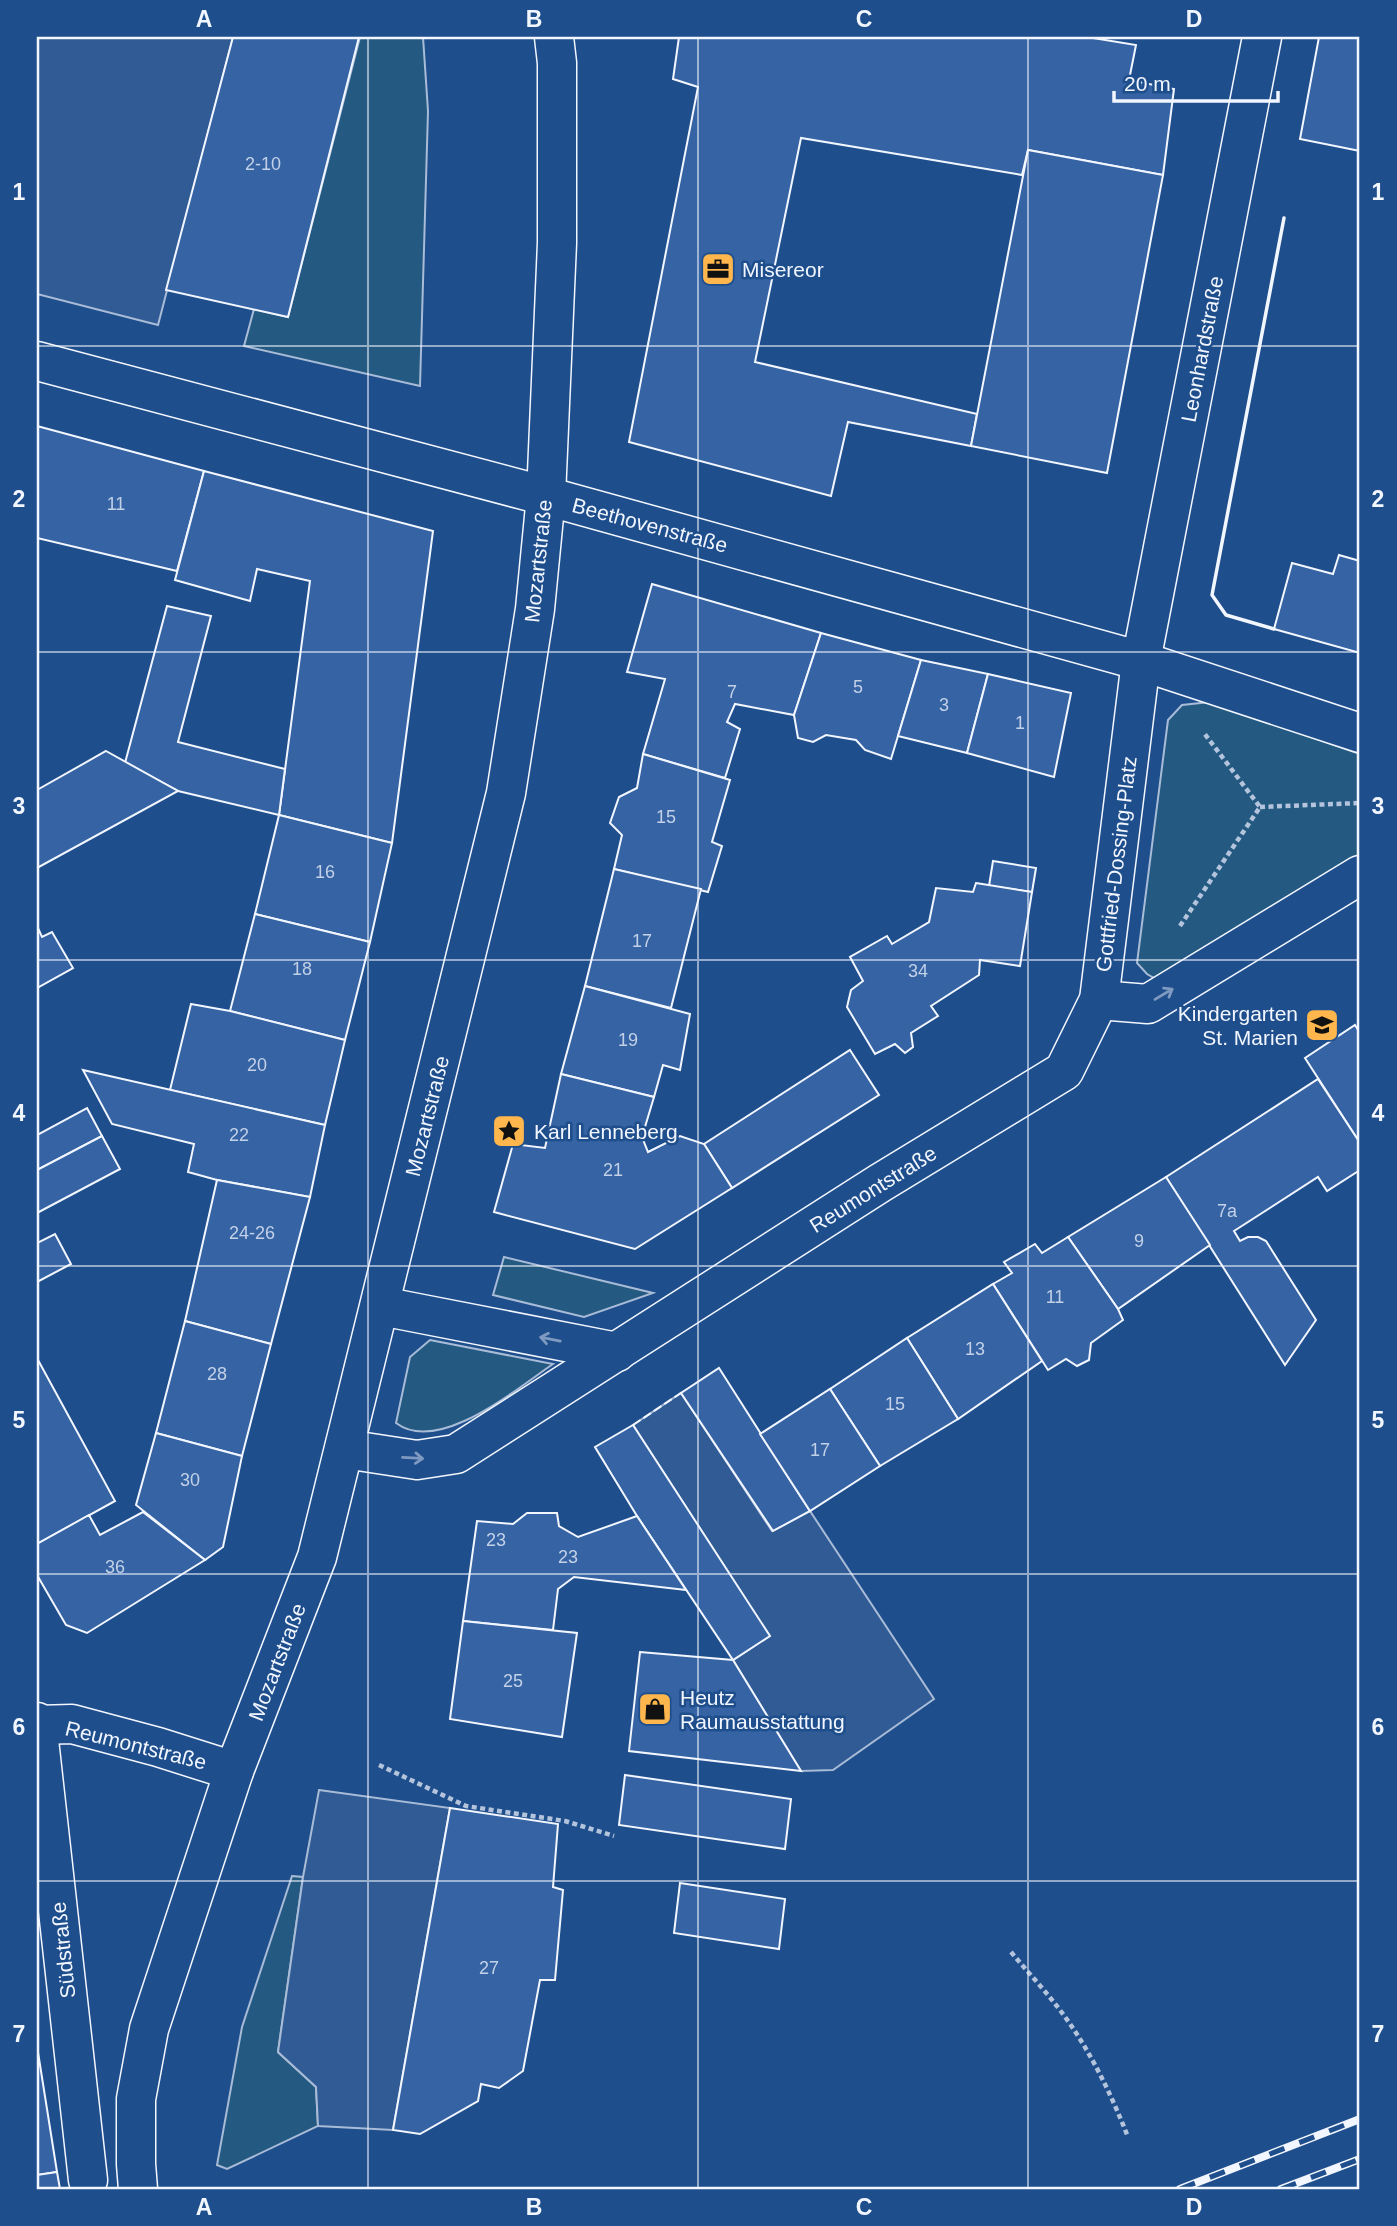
<svg xmlns="http://www.w3.org/2000/svg" width="1397" height="2226" viewBox="0 0 1397 2226" font-family="Helvetica,sans-serif">
<style>
.green{fill:#245a82;stroke:#a8bbd7;stroke-width:2}
.parking{fill:#305b95;stroke:#a8bbd7;stroke-width:2}
.building{fill:#3563a3;stroke:#f2f6ff;stroke-width:2}
.lines{fill:none;stroke-linecap:round;stroke-linejoin:round}
.minor-casing{stroke:#f2f6ff;stroke-width:41}
.major-casing{stroke:#f2f6ff;stroke-width:41}
.path{stroke:#b3c4dc;stroke-width:4.5;stroke-dasharray:5 3.5;stroke-linecap:butt}
.minor{stroke:#1f4e8c;stroke-width:38}
.major{stroke:#1f4e8c;stroke-width:38}
.rail-casing{stroke:#f2f6ff;stroke-width:8}
.rail{stroke:#1f4e8c;stroke-width:5;stroke-dasharray:16;stroke-linecap:butt}
.fence{stroke:#f2f6ff;stroke-width:2;stroke-dasharray:9 3.5;stroke-linecap:butt}
.wall{stroke:#f2f6ff;stroke-width:3.5}
.oneway{stroke:#7e9ac0}
.grid{fill:none;stroke:#f2f6ff;stroke-width:2;stroke-opacity:0.55}
.labels{text-anchor:middle;dominant-baseline:central;stroke-width:5;stroke-linejoin:round;paint-order:stroke}
.number-label{font-size:18px;fill:#c3d1e8}
.poi-label{font-size:21px;fill:#f2f6ff;stroke:#1f4e8c;text-anchor:start}
.street-label{font-size:21px;fill:#f2f6ff;stroke:#1f4e8c}
.neatline{fill:none;stroke:#f2f6ff;stroke-width:2.5}
.grid-label{font-size:23px;text-anchor:middle;font-weight:bold;fill:#f2f6ff}
</style>
<rect width="100%" height="100%" fill="#1f4e8c"/>
<!-- green -->
<g class="green">
<polygon points="360,37 423,37 428,111 420,386 244,346 254,309 288,317"/>
<polygon points="1210,702 1360,754 1360,864 1161,982 1147,974 1137,963 1168,720 1182,705"/>
<polygon points="504,1257 653,1293 584,1317 493,1295"/>
<path d="M430,1340l123,24c-37,25 -114,91 -157,59l14,-66z"/>
<polygon points="292,1876 303,1877 278,2052 316,2087 318,2126 227,2169 217,2165 242,2027"/>
</g>
<!-- parking -->
<g class="parking">
<polygon points="37,37 233,37 158,325 37,294"/>
<polygon points="681,1393 772,1531 810,1511 934,1699 833,1770 801,1771 733,1660 769,1636 633,1425"/>
<polygon points="319,1790 450,1808 393,2130 318,2126 316,2087 278,2052 303,1877"/>
</g>
<!-- building -->
<g class="building">
<polygon points="233,37 359,37 288,317 166,290"/>
<polygon points="679,37 1087,37 1136,45 1129,80 1174,89 1163,175 1028,150 1022,175 801,138 755,362 977,414 971,446 848,422 831,496 629,442 698,87 673,79"/>
<polygon points="1319,37 1360,37 1360,151 1300,139"/>
<polygon points="1028,150 1163,175 1107,473 971,446"/>
<polygon points="37,426 204,471 177,571 37,538"/>
<polygon points="204,471 433,531 392,843 279,815 310,581 257,569 250,601 175,580"/>
<polygon points="1339,555 1360,561 1360,653 1274,629 1292,563 1333,574"/>
<polygon points="652,584 821,633 794,715 735,704 727,722 740,729 725,778 643,754 665,679 627,672"/>
<polygon points="167,606 211,616 178,742 285,769 279,815 178,791 125,763"/>
<polygon points="821,633 921,660 891,759 865,750 856,740 826,735 813,742 798,738 794,715"/>
<polygon points="921,660 988,674 967,753 898,736"/>
<polygon points="988,674 1071,693 1054,777 967,753"/>
<polygon points="106,751 178,791 37,868 37,790"/>
<polygon points="643,754 730,780 712,842 722,846 708,892 614,869 622,835 610,823 619,797 637,788"/>
<polygon points="279,815 392,843 370,942 255,914"/>
<polygon points="993,861 1036,868 1032,892 989,886"/>
<polygon points="614,869 701,889 671,1008 585,986"/>
<polygon points="976,883 1032,892 1020,966 980,960 979,975 931,1006 938,1016 911,1033 913,1047 905,1053 895,1044 875,1054 847,1007 851,990 863,981 850,957 887,936 892,944 929,922 936,888 973,892"/>
<polygon points="255,914 370,942 345,1040 230,1011"/>
<polygon points="37,926 42,937 52,932 73,968 37,988"/>
<polygon points="585,986 690,1014 680,1070 663,1065 654,1097 561,1074"/>
<polygon points="191,1004 230,1011 345,1040 325,1125 170,1090"/>
<polygon points="1355,1025 1360,1033 1360,1143 1305,1058"/>
<polygon points="850,1050 879,1095 732,1188 704,1144"/>
<polygon points="83,1070 325,1125 310,1197 217,1180 188,1172 194,1144 112,1124"/>
<polygon points="561,1074 654,1097 642,1137 648,1152 680,1136 704,1144 732,1188 635,1249 494,1212 513,1144 545,1148"/>
<polygon points="1318,1079 1360,1143 1360,1170 1327,1191 1318,1177 1234,1231 1240,1241 1248,1237 1258,1237 1266,1241 1316,1320 1285,1365 1166,1177"/>
<polygon points="87,1108 102,1136 37,1170 37,1135"/>
<polygon points="102,1136 120,1169 37,1213 37,1170"/>
<polygon points="1166,1177 1210,1245 1118,1309 1068,1237"/>
<polygon points="217,1180 310,1197 271,1344 185,1321"/>
<polygon points="55,1234 71,1264 37,1282 37,1243"/>
<polygon points="1068,1237 1118,1309 1123,1320 1091,1343 1089,1360 1077,1366 1066,1359 1048,1370 993,1284 1012,1273 1004,1262 1035,1244 1042,1253"/>
<polygon points="993,1284 1042,1361 958,1419 907,1338"/>
<polygon points="185,1321 271,1344 242,1456 156,1433"/>
<polygon points="907,1338 958,1419 880,1466 830,1389"/>
<polygon points="38,1360 115,1501 37,1544 37,1361"/>
<polygon points="719,1368 810,1511 773,1531 681,1393"/>
<polygon points="830,1389 880,1466 810,1511 760,1434"/>
<polygon points="633,1425 770,1636 733,1660 637,1516 595,1447"/>
<polygon points="156,1433 242,1456 223,1547 205,1560 136,1505"/>
<polygon points="143,1512 205,1560 87,1633 66,1625 37,1575 37,1544 89,1515 100,1535"/>
<polygon points="527,1513 557,1513 559,1526 578,1537 637,1516 686,1590 574,1577 558,1589 553,1630 463,1621 477,1521 513,1524"/>
<polygon points="463,1621 577,1633 562,1737 450,1719"/>
<polygon points="640,1652 733,1660 801,1771 629,1751"/>
<polygon points="625,1775 791,1799 785,1849 619,1825"/>
<polygon points="450,1808 558,1824 553,1887 563,1890 555,1980 540,1980 523,2071 499,2088 481,2084 478,2101 420,2134 393,2130"/>
<polygon points="680,1883 785,1899 779,1949 674,1933"/>
<polygon points="37,2046 57,2172 37,2175"/>
<polygon points="57,2172 60,2189 37,2189 37,2175"/>
</g>
<g class="lines">
<!-- minor casing -->
<g class="minor-casing">
<g id="minor">
<polyline points="37,361 546,496 1141,661 1360,733"/>
<polyline points="1099,1000 1148,1004 1360,875"/>
<polyline points="381,1306 617,1352"/>
<polyline points="345,1449 417,1460 456,1454 880,1183 1064,1071 1099,1000 1141,661 1262,37"/>
<polyline points="37,1722 88,2180"/>
<polyline points="37,1725 72,1724 158,1747 234,1771"/>
</g>
</g>
<!-- major casing -->
<g class="major-casing">
<polyline id="major" points="138,2189 136,2164 136,2099 149,2029 234,1771 317,1557 506,793 535,609 546,496 557,243 557,63 554,37"/>
</g>
<!-- path -->
<g class="path">
<polyline points="1260,807 1360,803"/>
<polyline points="1180,926 1260,807 1204,733"/>
<polyline points="379,1765 466,1806 565,1821 614,1836"/>
<path d="M1011,1952c15,18 31,35 45,53 31,39 54,86 72,132"/>
</g>
<!-- minor -->
<use href="#minor" class="minor"/>
<!-- major -->
<use href="#major" class="major"/>
<!-- rail casing -->
<g class="rail-casing">
<g id="rail">
<polyline points="1180,2189 1360,2119"/>
<polyline points="1281,2189 1360,2159"/>
</g>
</g>
<!-- rail -->
<use href="#rail" class="rail"/>
<!-- fence -->
<polyline class="fence" points="633,1425 681,1393"/>
<!-- wall -->
<polyline class="wall" points="1274,629 1226,615 1212,595 1284,218"/>
</g>
<!-- one-way arrows -->
<defs><path id="oneway-shaft" d="M-6 0H5M1.5-3L5.5 0L1.5 3" fill="none" stroke-width="1.6" stroke-linecap="round" stroke-linejoin="round" transform="scale(1.75)"/></defs>
<g class="oneway">
<use href="#oneway-shaft" transform="translate(1164 994) rotate(-31)"/>
<use href="#oneway-shaft" transform="translate(550 1339) rotate(-169)"/>
<use href="#oneway-shaft" transform="translate(413 1458) rotate(3)"/>
</g>
<!-- grid -->
<path class="grid" d="M368,37v2152M698,37v2152M1028,37v2152M37,346h1323M37,652h1323M37,960h1323M37,1266h1323M37,1574h1323M37,1881h1323"/>
<!-- icons -->
<defs>
<g id="office-square" transform="scale(1.75)"><rect x="-9" y="-9" width="18" height="18" rx="4" fill="#ffb74d" stroke="#1f4e8c"/><path d="M-6-3h4V-5.5h4V-3h4V5H-6ZM-1-4.5V-3h2v-1.5ZM-6 0V1H6V0Z" fill="#111"/></g>
<g id="school-square" transform="scale(1.75)"><rect x="-9" y="-9" width="18" height="18" rx="4" fill="#ffb74d" stroke="#1f4e8c"/><path d="M0-5L7-2L0 1L-7-2ZM-4 1L0 2.5L4 1V4Q0 6-4 4Z" fill="#111"/></g>
<g id="sight-square" transform="scale(1.75)"><rect x="-9" y="-9" width="18" height="18" rx="4" fill="#ffb74d" stroke="#1f4e8c"/><path d="M0-6L1.8-2.2L6-1.7L2.9 1.2L3.7 5.4L0 3.3L-3.7 5.4L-2.9 1.2L-6-1.7L-1.8-2.2Z" fill="#111"/></g>
<g id="shop-square" transform="scale(1.75)"><rect x="-9" y="-9" width="18" height="18" rx="4" fill="#ffb74d" stroke="#1f4e8c"/><path d="M-5-2.5h2.3a2.7 3.5 0 0 1 5.4 0H5L5.5 6h-11ZM-1.5-2.5h3a1.5 2.3 0 0 0-3 0Z" fill="#111"/></g>
</defs>
<g fill-rule="evenodd">
<use href="#office-square" x="718" y="269"/>
<use href="#school-square" x="1322" y="1025"/>
<use href="#sight-square" x="509" y="1131"/>
<use href="#shop-square" x="655" y="1709"/>
</g>
<g class="labels">
<!-- number labels -->
<g class="number-label">
<text x="263" y="164">2-10</text>
<text x="116" y="504">11</text>
<text x="858" y="687">5</text>
<text x="732" y="692">7</text>
<text x="944" y="705">3</text>
<text x="1020" y="723">1</text>
<text x="666" y="817">15</text>
<text x="325" y="872">16</text>
<text x="642" y="941">17</text>
<text x="302" y="969">18</text>
<text x="918" y="971">34</text>
<text x="628" y="1040">19</text>
<text x="257" y="1065">20</text>
<text x="239" y="1135">22</text>
<text x="613" y="1170">21</text>
<text x="1227" y="1211">7a</text>
<text x="252" y="1233">24-26</text>
<text x="1139" y="1241">9</text>
<text x="1055" y="1297">11</text>
<text x="975" y="1349">13</text>
<text x="217" y="1374">28</text>
<text x="895" y="1404">15</text>
<text x="820" y="1450">17</text>
<text x="190" y="1480">30</text>
<text x="496" y="1540">23</text>
<text x="568" y="1557">23</text>
<text x="115" y="1567">36</text>
<text x="513" y="1681">25</text>
<text x="489" y="1968">27</text>
</g>
<!-- poi labels -->
<g class="poi-label">
<text x="742" y="269">Misereor</text>
<text x="1298" y="1013" text-anchor="end">Kindergarten<tspan x="1298" dy="24">St. Marien</tspan></text>
<text x="534" y="1131">Karl Lenneberg</text>
<text x="680" y="1697">Heutz<tspan x="680" dy="24">Raumausstattung</tspan></text>
</g>
<!-- street labels -->
<g class="street-label">
<text transform="translate(1202 349) rotate(-79)">Leonhardstraße</text>
<text transform="translate(650 525) rotate(15)">Beethovenstraße</text>
<text transform="translate(538 561) rotate(-84)">Mozartstraße</text>
<text transform="translate(1116 864) rotate(-83)">Gottfried-Dossing-Platz</text>
<text transform="translate(427 1116) rotate(-76)">Mozartstraße</text>
<text transform="translate(873 1189) rotate(-32)">Reumontstraße</text>
<text transform="translate(277 1662) rotate(-69)">Mozartstraße</text>
<text transform="translate(136 1745) rotate(14)">Reumontstraße</text>
<text transform="translate(63 1950) rotate(-96)">Südstraße</text>
</g>
</g>
<!-- border -->
<rect width="1397" height="2226" fill="none" stroke="#1f4e8c" stroke-width="77"/>
<!-- scale -->
<path d="M1114 91v10h164v-10" fill="none" stroke="#f2f6ff" stroke-width="3.5"/>
<text x="1124" y="91" font-size="21" fill="#f2f6ff" stroke="#1f4e8c" stroke-width="5" paint-order="stroke">20 m</text>
<rect x="38" y="38" width="1320" height="2150" class="neatline"/>
<g class="grid-label">
<text x="204" y="27">A</text>
<text x="534" y="27">B</text>
<text x="864" y="27">C</text>
<text x="1194" y="27">D</text>
<text x="19" y="200">1</text>
<text x="1378" y="200">1</text>
<text x="19" y="507">2</text>
<text x="1378" y="507">2</text>
<text x="19" y="814">3</text>
<text x="1378" y="814">3</text>
<text x="19" y="1121">4</text>
<text x="1378" y="1121">4</text>
<text x="19" y="1428">5</text>
<text x="1378" y="1428">5</text>
<text x="19" y="1735">6</text>
<text x="1378" y="1735">6</text>
<text x="19" y="2042">7</text>
<text x="1378" y="2042">7</text>
<text x="204" y="2215">A</text>
<text x="534" y="2215">B</text>
<text x="864" y="2215">C</text>
<text x="1194" y="2215">D</text>
</g>
</svg>
